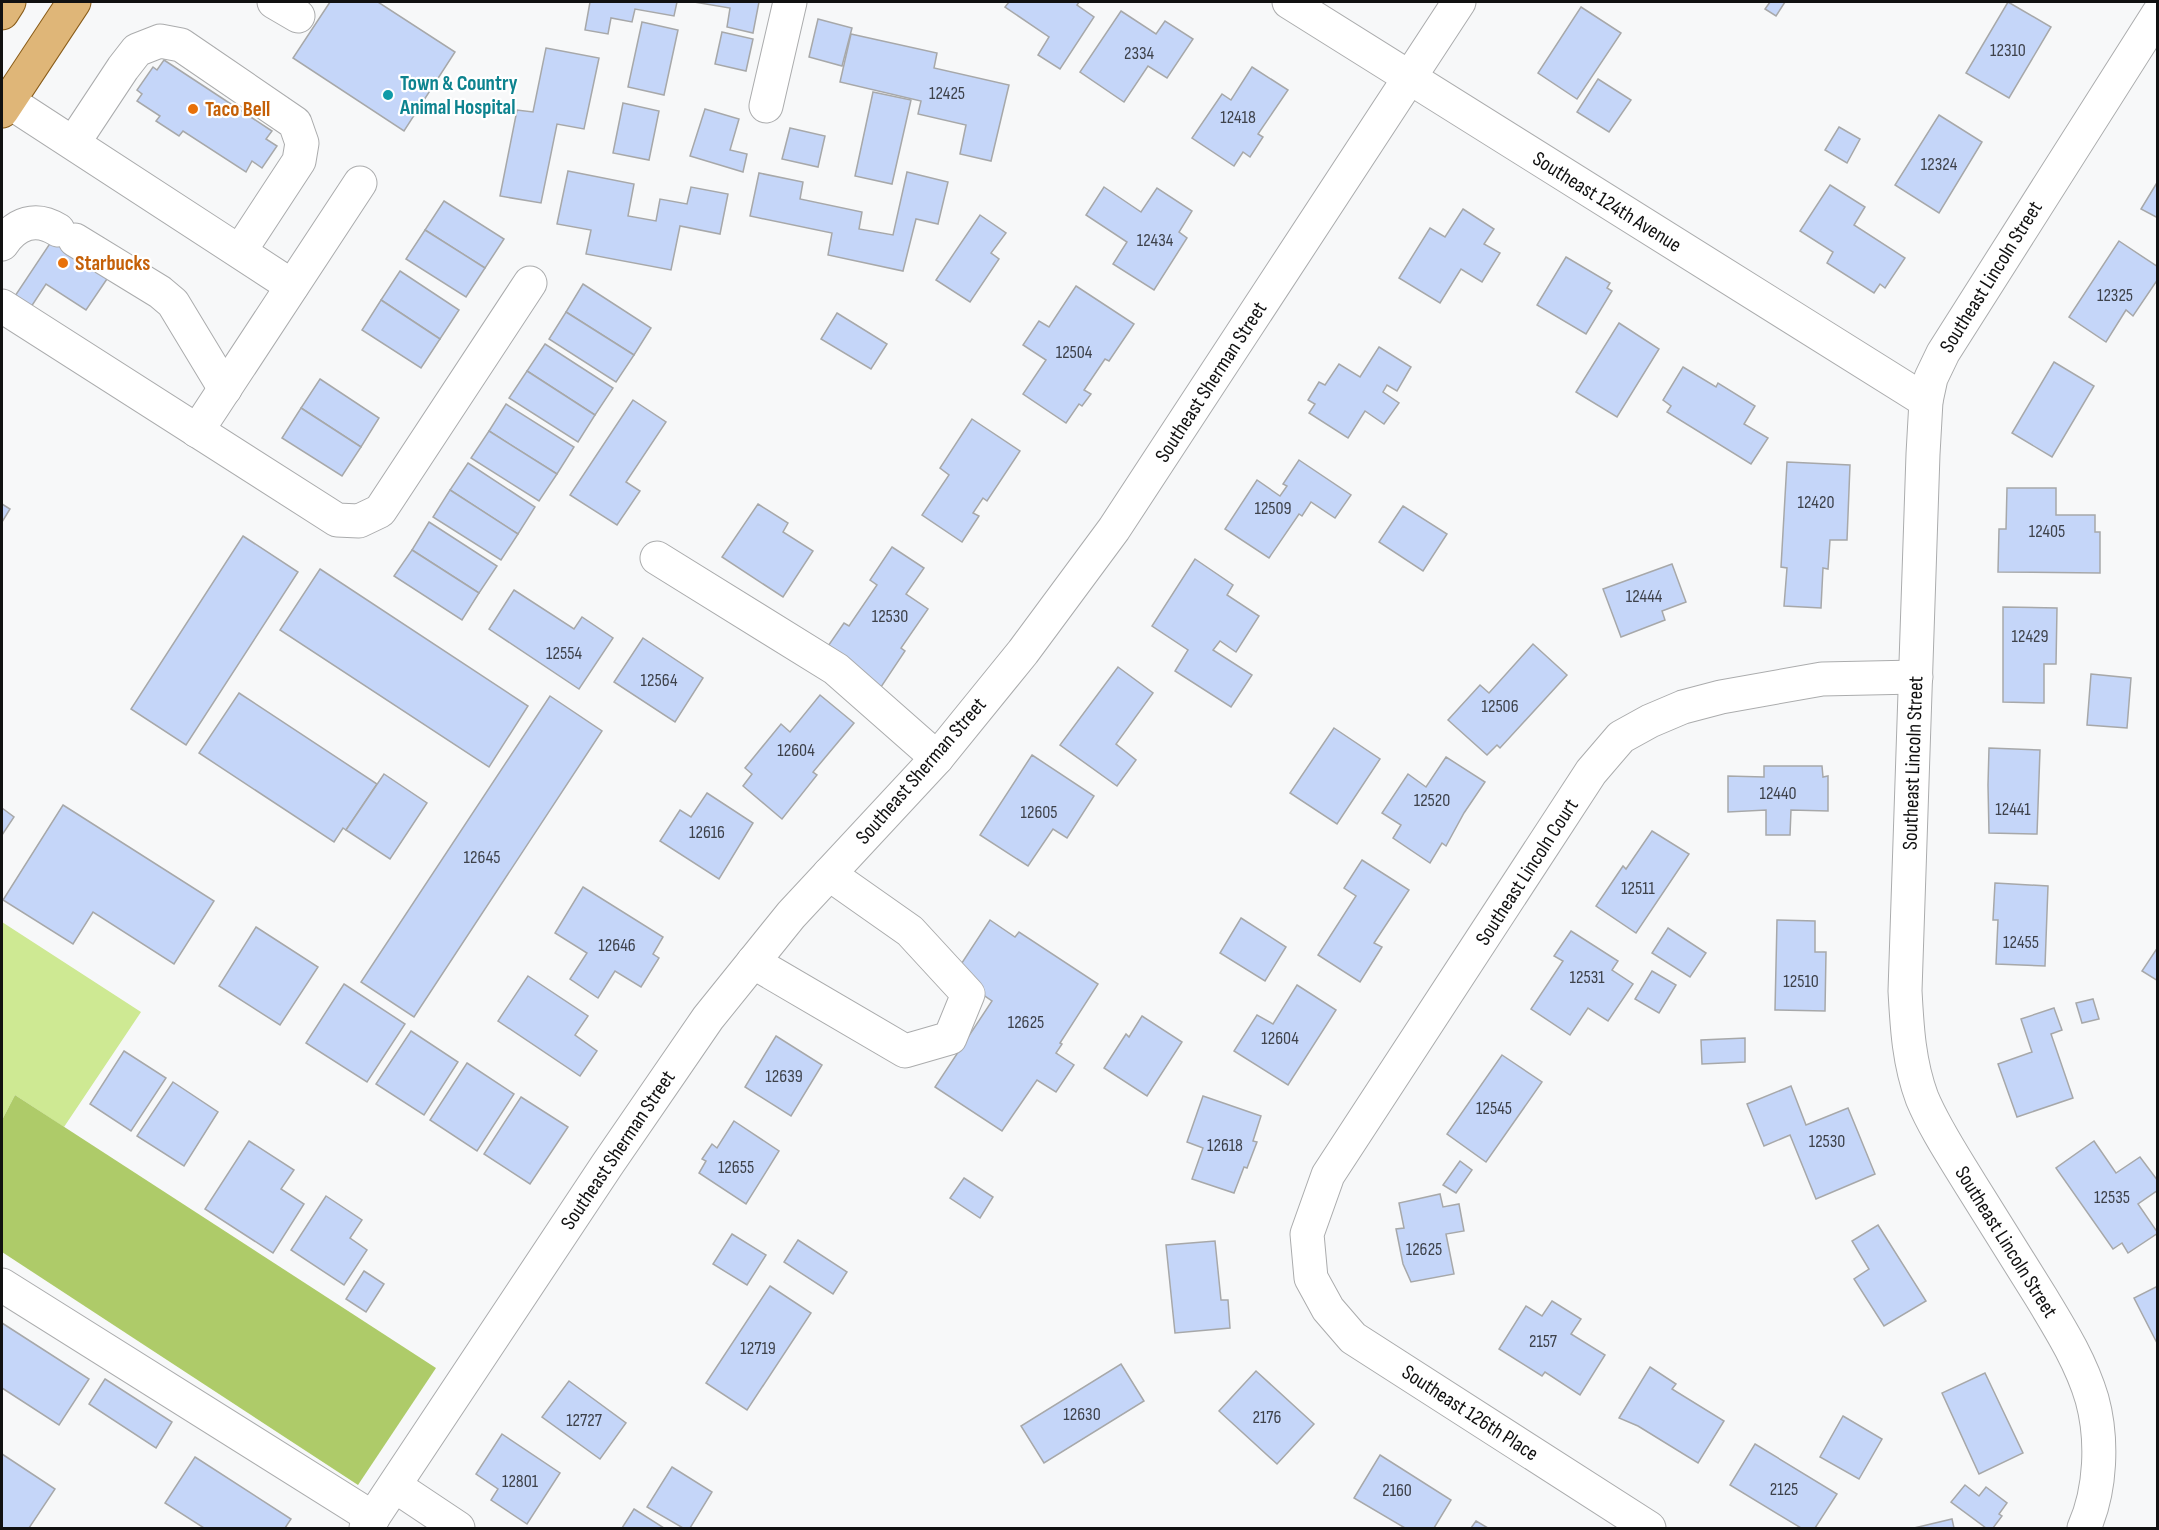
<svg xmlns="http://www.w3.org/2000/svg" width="2159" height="1530" viewBox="0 0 2159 1530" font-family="'Sofia Sans Condensed',sans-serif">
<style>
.green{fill:#cee993}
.forest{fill:#aecb69}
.building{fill:#c5d6f9;stroke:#a7a8a9;stroke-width:1.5}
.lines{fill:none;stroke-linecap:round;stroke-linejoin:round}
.minor-casing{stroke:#abacad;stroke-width:35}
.major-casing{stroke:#895c19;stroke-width:35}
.minor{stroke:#fff;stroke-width:33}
.major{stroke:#dfb678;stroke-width:33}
.culture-dot{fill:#0f9aa8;stroke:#fff;stroke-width:2}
.food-dot{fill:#e8710a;stroke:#fff;stroke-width:2}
.labels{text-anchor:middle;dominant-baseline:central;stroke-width:4.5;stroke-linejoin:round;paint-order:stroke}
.number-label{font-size:18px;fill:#3e424b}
.culture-label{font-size:21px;font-weight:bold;fill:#0d838f;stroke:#fff;text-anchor:start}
.food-label{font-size:21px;font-weight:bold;fill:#c56008;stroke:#fff;text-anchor:start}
.street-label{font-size:21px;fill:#111;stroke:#fff}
</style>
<rect width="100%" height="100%" fill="#f7f8f9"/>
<!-- green -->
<polygon class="green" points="2,922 141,1012 64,1127 15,1095 2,1120"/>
<!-- forest -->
<polygon class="forest" points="15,1095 436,1368 358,1485 2,1252 2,1120"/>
<!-- building -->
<g class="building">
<polygon points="330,2 378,2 455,52 404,131 293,58"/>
<polygon points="590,2 677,2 674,16 635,9 632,22 611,18 608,34 585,30"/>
<polygon points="694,2 759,2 753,33 727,27 730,8"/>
<polygon points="1009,2 1079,2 1077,5 1094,17 1060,69 1038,55 1049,37 1005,7"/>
<polygon points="1770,2 1785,2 1776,16 1765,9"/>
<polygon points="2008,2 2051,27 2009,98 1966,73"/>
<polygon points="1581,7 1621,33 1577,99 1538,73"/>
<polygon points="1121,11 1156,34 1165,21 1193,39 1167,78 1148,66 1124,102 1080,72"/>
<polygon points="818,19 852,28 842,66 809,57"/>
<polygon points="642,22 678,30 664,95 628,87"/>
<polygon points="722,32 753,39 746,71 715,64"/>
<polygon points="851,34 937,53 934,68 1009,85 991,161 960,154 966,125 918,114 921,101 840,82"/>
<polygon points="546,48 599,58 584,129 557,124 541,203 500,196 517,110 533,112"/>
<polygon points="164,60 272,131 266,139 277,146 262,168 252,161 246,172 183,131 179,136 156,121 160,116 137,101 142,94 137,90 153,67 157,70"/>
<polygon points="1252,67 1288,90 1258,134 1263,137 1250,157 1243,152 1234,166 1192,138 1222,94 1231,100"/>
<polygon points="1598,79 1631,100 1609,132 1577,112"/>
<polygon points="873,92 911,100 892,184 855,176"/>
<polygon points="623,103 659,111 649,160 613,153"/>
<polygon points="705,109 739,119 730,150 747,154 743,172 690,156"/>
<polygon points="1939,115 1982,142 1939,213 1895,185"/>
<polygon points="1839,127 1860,139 1847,163 1825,150"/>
<polygon points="790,128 825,136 818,167 782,159"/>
<polygon points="568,171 634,184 628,216 656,221 660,199 687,204 691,187 728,194 720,234 680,226 671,270 586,254 591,230 557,224"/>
<polygon points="907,172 948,182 938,224 916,219 903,271 828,255 832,233 750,216 759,173 803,182 800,199 862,212 859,229 893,235"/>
<polygon points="2158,181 2158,218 2141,209"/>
<polygon points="1830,185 1865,207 1854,225 1905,258 1885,288 1880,284 1874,293 1827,263 1833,252 1800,231"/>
<polygon points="1104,187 1141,212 1157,188 1192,211 1179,232 1187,238 1154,290 1113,264 1127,242 1086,215"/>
<polygon points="444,201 504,239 485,268 425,230"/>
<polygon points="1463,209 1494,229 1484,244 1500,253 1482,282 1461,269 1440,303 1399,278 1430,228 1445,237"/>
<polygon points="980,215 1006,233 991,253 999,259 970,302 936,280"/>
<polygon points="65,221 109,276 86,310 46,284 31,307 15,296"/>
<polygon points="425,230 485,268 466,297 406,259"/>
<polygon points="2119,241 2158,267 2158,279 2133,316 2126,310 2106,342 2069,317"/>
<polygon points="1566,257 1610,283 1607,288 1612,291 1586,334 1537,305"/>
<polygon points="400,271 459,310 440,339 381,300"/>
<polygon points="583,284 651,328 634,355 566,312"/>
<polygon points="1076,286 1134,324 1109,361 1105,359 1084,390 1091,394 1082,406 1079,404 1066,423 1023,394 1046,360 1023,345 1039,321 1049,327"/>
<polygon points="381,300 440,339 421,368 362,330"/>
<polygon points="566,312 634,355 616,382 549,339"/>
<polygon points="837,313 887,344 871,369 821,339"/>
<polygon points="1619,323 1659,349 1617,417 1576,392"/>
<polygon points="545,344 613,388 595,415 527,371"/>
<polygon points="1379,347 1411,367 1397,391 1387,385 1383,392 1399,403 1384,424 1365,411 1348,438 1309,413 1315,404 1308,400 1319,382 1325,385 1339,364 1360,377"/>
<polygon points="2054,362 2094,386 2052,457 2012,433"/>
<polygon points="1683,367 1716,387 1718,383 1755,406 1744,424 1768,438 1751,464 1667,412 1671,406 1663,400"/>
<polygon points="527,371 595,415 578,442 509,398"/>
<polygon points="320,379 379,418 361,447 301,408"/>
<polygon points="633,400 666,422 626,482 640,491 617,525 570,495"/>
<polygon points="506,404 574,447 557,474 489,431"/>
<polygon points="301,408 361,447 342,476 282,438"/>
<polygon points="972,419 1020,451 987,501 983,498 973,513 979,516 962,542 922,515 949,475 940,468"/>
<polygon points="489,431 557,474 539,501 471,458"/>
<polygon points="1299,460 1351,495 1335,518 1311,502 1302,516 1299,514 1269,558 1225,529 1257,480 1280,496 1287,486 1283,484"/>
<polygon points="1787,462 1850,465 1847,540 1830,540 1828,569 1823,568 1821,608 1784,606 1787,568 1781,567"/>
<polygon points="468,463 535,507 518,534 450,490"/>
<polygon points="2007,488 2056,488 2056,515 2095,515 2095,532 2100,532 2100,573 1998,572 1999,529 2006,529"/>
<polygon points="450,490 518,534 501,560 433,517"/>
<polygon points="2,504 10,509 2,522"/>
<polygon points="758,504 788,523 783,532 813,551 783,597 722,557"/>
<polygon points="1403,506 1447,534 1423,571 1379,542"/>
<polygon points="429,522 497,566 479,593 412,550"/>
<polygon points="243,536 298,572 186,745 131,709"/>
<polygon points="892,547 924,568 906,594 928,609 901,648 905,651 881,687 826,649 844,623 849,626 877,585 870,580"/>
<polygon points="412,550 479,593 462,620 394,576"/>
<polygon points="1195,559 1233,585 1227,595 1259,616 1236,652 1220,641 1213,650 1252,675 1231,707 1175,671 1188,650 1152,626"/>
<polygon points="1672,564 1686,602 1662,611 1665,620 1621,637 1603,589"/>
<polygon points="320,569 528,706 489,767 280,630"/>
<polygon points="514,590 574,629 582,617 613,638 579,689 489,629"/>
<polygon points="2003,607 2057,608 2056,664 2044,664 2044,703 2003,702"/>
<polygon points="643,638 703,678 675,722 614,682"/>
<polygon points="1533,644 1567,675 1500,748 1497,745 1487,755 1448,720 1480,685 1489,693"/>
<polygon points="1118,667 1153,693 1116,744 1136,760 1117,786 1060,745"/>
<polygon points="2091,674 2131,678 2127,728 2087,725"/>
<polygon points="239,693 377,784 346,830 343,828 334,842 199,753"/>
<polygon points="820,695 854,723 813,772 817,775 782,819 743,786 752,774 745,768 781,724 790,732"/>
<polygon points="550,696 602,731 414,1017 361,982"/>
<polygon points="1334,728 1380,759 1337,824 1290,793"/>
<polygon points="1989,748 2040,750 2037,834 1989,833 1988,785"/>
<polygon points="1032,755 1094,796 1067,838 1053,829 1028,866 980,835"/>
<polygon points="1446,757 1485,782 1464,813 1446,846 1442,843 1430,863 1393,838 1401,825 1382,813 1408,774 1426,787"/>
<polygon points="1764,766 1822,766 1823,777 1828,776 1828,811 1791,810 1790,835 1766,835 1766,810 1728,812 1728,776 1764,777"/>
<polygon points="384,774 427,803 390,859 346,830"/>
<polygon points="707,793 753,823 719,879 660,841 680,810 691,817"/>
<polygon points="63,805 214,901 174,964 93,912 73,944 3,900"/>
<polygon points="2,808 14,817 2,835"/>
<polygon points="1652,831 1689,854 1636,933 1596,906 1623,866 1626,869"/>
<polygon points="1362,860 1409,890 1374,943 1382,947 1360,982 1318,955 1356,896 1344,888"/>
<polygon points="1995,883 2048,886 2045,966 1996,964 1998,920 1993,920"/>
<polygon points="583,887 663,937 653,954 659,958 641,987 615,971 598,998 570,979 587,953 555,933"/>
<polygon points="1241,918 1286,947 1265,981 1220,953"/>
<polygon points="990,920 1015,937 1019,932 1098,984 1060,1043 1062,1044 1056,1053 1074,1065 1056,1092 1037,1080 1002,1131 935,1087 992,1001 954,975"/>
<polygon points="1777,920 1815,921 1815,952 1826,952 1825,1011 1775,1010"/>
<polygon points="256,927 318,967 280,1025 219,986"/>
<polygon points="1668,928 1706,953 1690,977 1652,953"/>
<polygon points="1571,931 1618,961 1612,970 1633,984 1608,1021 1588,1008 1570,1035 1531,1009 1563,961 1554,956"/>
<polygon points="2158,947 2158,981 2142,971"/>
<polygon points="1652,971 1676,985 1659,1013 1635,999"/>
<polygon points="528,976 588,1016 575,1035 597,1051 580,1076 498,1021"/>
<polygon points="344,984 405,1024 367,1082 306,1043"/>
<polygon points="1297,985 1336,1010 1288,1085 1234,1051 1257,1015 1273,1024"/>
<polygon points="2093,999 2099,1019 2082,1023 2076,1003"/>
<polygon points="2054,1008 2062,1030 2051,1034 2073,1098 2017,1117 1998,1064 2032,1052 2021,1019"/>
<polygon points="1142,1016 1182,1042 1147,1096 1104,1068 1126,1034 1129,1037"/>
<polygon points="411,1031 458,1062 424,1115 376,1084"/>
<polygon points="776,1036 822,1065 791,1116 745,1087"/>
<polygon points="1745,1038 1745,1062 1702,1064 1701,1040"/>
<polygon points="124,1051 166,1078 131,1131 90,1104"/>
<polygon points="1502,1055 1542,1082 1486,1162 1447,1134"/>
<polygon points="467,1063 514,1094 477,1151 430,1120"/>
<polygon points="173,1082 218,1112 184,1166 137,1136"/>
<polygon points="1791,1086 1806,1125 1848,1108 1875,1174 1816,1199 1790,1135 1764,1146 1747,1104"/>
<polygon points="1203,1096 1261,1116 1253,1141 1257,1142 1247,1168 1244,1167 1234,1193 1192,1179 1203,1148 1187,1142"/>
<polygon points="521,1097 568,1127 530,1184 484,1154"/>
<polygon points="734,1121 779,1151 746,1204 699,1173 706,1161 702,1159 712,1144 717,1148"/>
<polygon points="249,1141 294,1170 281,1189 304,1204 273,1253 205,1209"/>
<polygon points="2094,1141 2116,1173 2140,1157 2158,1181 2158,1190 2138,1204 2158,1233 2128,1253 2122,1243 2113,1249 2056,1168"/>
<polygon points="1460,1161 1472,1170 1456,1193 1443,1185"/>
<polygon points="964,1178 993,1197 980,1218 950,1198"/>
<polygon points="1440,1194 1443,1207 1459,1204 1464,1231 1446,1234 1454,1274 1411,1282 1403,1264 1396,1229 1404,1228 1399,1203"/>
<polygon points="326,1196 362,1220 350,1238 367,1250 344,1285 291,1250"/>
<polygon points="1878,1225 1926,1301 1884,1326 1854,1279 1869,1269 1852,1241"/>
<polygon points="732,1234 766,1255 747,1285 713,1264"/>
<polygon points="798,1240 847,1272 833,1294 784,1262"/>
<polygon points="1215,1241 1221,1300 1228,1300 1230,1328 1175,1333 1166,1245"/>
<polygon points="364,1271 384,1284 366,1312 346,1299"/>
<polygon points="770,1286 811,1313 747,1410 706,1383"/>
<polygon points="2158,1286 2158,1345 2134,1298"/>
<polygon points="1552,1301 1581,1319 1571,1334 1605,1355 1580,1395 1545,1372 1542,1376 1499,1349 1526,1306 1542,1316"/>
<polygon points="2,1323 89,1379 59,1425 2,1388"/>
<polygon points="1121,1364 1144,1401 1044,1463 1021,1426"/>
<polygon points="1650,1367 1676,1384 1672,1389 1724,1421 1698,1463 1638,1426 1619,1418"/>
<polygon points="1256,1371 1314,1424 1277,1464 1219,1411"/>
<polygon points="1985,1373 2023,1453 1979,1474 1942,1393"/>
<polygon points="105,1379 172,1422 156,1448 89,1404"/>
<polygon points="569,1381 626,1423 600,1459 542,1417"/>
<polygon points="1843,1416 1882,1439 1859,1479 1820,1457"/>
<polygon points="502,1434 560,1473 527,1524 491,1500 498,1489 476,1474"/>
<polygon points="1755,1444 1837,1494 1815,1528 1801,1528 1730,1485"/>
<polygon points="2,1454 55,1489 29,1528 2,1528"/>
<polygon points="1380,1455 1451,1500 1434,1528 1405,1528 1354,1498"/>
<polygon points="195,1457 291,1519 285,1528 204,1528 165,1503"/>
<polygon points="672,1467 712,1492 690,1528 683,1528 647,1507"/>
<polygon points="1965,1485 1979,1496 1986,1487 2007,1503 1999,1514 2002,1516 1993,1528 1986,1528 1951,1502"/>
<polygon points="634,1509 664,1528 622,1528"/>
<polygon points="1952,1519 1954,1528 1914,1528"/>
<polygon points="1476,1521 1488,1528 1471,1528"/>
</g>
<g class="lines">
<!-- minor casing -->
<g class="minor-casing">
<g id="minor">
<polyline points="274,2 298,16"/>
<polyline points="1289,2 1926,401"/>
<polyline points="8,101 292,286"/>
<polyline points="766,106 790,2"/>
<polyline points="74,142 123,68 137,50 160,41 181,45 295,123 302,143 299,161 240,251"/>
<polyline points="75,240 160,292 173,303 225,389"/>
<path d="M2,244c14,-21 34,-28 56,-14"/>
<polyline points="2,306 337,520 359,521 380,511 530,283"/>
<polyline points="197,431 360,183"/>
<polyline points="657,558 836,669 937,758"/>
<polyline points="753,962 905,1051 950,1038 968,994 910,931 829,874"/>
<polyline points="2,1285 373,1518"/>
<polyline points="395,1486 458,1528"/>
<polyline points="366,1528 607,1165 708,1018 791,915 937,758 1023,652 1114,529 1459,2"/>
<polyline points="1649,1528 1353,1338 1328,1309 1311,1278 1307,1234 1328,1175 1591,772 1621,737 1650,721 1683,707 1721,697 1822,679 1916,677"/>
<path d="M2084,1528c17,-38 19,-89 8,-129 -11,-37 -31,-69 -51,-102 -23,-37 -46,-74 -70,-112 -17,-28 -36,-56 -49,-87 -13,-35 -15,-70 -17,-107l18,-537 3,-53 5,-23 12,-25 215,-339"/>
</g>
</g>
<!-- major casing -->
<g class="major-casing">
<g id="major">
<polyline points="2,13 9,2"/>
<polyline points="2,111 74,2"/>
</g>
</g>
<!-- minor -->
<use href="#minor" class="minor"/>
<!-- major -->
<use href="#major" class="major"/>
</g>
<!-- markers -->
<circle class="culture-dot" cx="388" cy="95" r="6"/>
<g class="food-dot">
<circle cx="193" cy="109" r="6"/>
<circle cx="63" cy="263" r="6"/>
</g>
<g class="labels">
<!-- number labels -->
<g class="number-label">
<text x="2008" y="50">12310</text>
<text x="1139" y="53">2334</text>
<text x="947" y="93">12425</text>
<text x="1238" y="117">12418</text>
<text x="1939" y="164">12324</text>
<text x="1155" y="240">12434</text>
<text x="2115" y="295">12325</text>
<text x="1074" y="352">12504</text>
<text x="1816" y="502">12420</text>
<text x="1273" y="508">12509</text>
<text x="2047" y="531">12405</text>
<text x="1644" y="596">12444</text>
<text x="890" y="616">12530</text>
<text x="2030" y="636">12429</text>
<text x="564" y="653">12554</text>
<text x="659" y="680">12564</text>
<text x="1500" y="706">12506</text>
<text x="796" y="750">12604</text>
<text x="1778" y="793">12440</text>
<text x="1432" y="800">12520</text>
<text x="2013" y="809">12441</text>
<text x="1039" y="812">12605</text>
<text x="707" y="832">12616</text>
<text x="482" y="857">12645</text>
<text x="1638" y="888">12511</text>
<text x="2021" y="942">12455</text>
<text x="617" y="945">12646</text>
<text x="1587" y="977">12531</text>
<text x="1801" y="981">12510</text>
<text x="1026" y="1022">12625</text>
<text x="1280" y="1038">12604</text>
<text x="784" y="1076">12639</text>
<text x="1494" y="1108">12545</text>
<text x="1827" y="1141">12530</text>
<text x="1225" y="1145">12618</text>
<text x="736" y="1167">12655</text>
<text x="2112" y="1197">12535</text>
<text x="1424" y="1249">12625</text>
<text x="1543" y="1341">2157</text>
<text x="758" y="1348">12719</text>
<text x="1082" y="1414">12630</text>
<text x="1267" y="1417">2176</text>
<text x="584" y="1420">12727</text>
<text x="520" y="1481">12801</text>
<text x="1784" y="1489">2125</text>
<text x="1397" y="1490">2160</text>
</g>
<!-- culture labels -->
<g class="culture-label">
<text x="400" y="83">Town &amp; Country<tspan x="400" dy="24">Animal Hospital</tspan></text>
</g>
<!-- food labels -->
<g class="food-label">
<text x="205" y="109">Taco Bell</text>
<text x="75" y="263">Starbucks</text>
</g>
<!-- street labels -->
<g class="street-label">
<text transform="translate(1607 202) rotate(32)">Southeast 124th Avenue</text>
<text transform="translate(1991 277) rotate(-58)">Southeast Lincoln Street</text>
<text transform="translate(1211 382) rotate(-57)">Southeast Sherman Street</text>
<text transform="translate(1913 763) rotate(-88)">Southeast Lincoln Street</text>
<text transform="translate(921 771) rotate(-49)">Southeast Sherman Street</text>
<text transform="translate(1527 872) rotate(-57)">Southeast Lincoln Court</text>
<text transform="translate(618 1150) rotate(-56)">Southeast Sherman Street</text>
<text transform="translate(2006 1242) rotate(58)">Southeast Lincoln Street</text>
<text transform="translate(1470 1413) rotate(33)">Southeast 126th Place</text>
</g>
</g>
<!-- border -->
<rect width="2159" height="1530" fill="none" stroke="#111111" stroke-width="6"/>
</svg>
